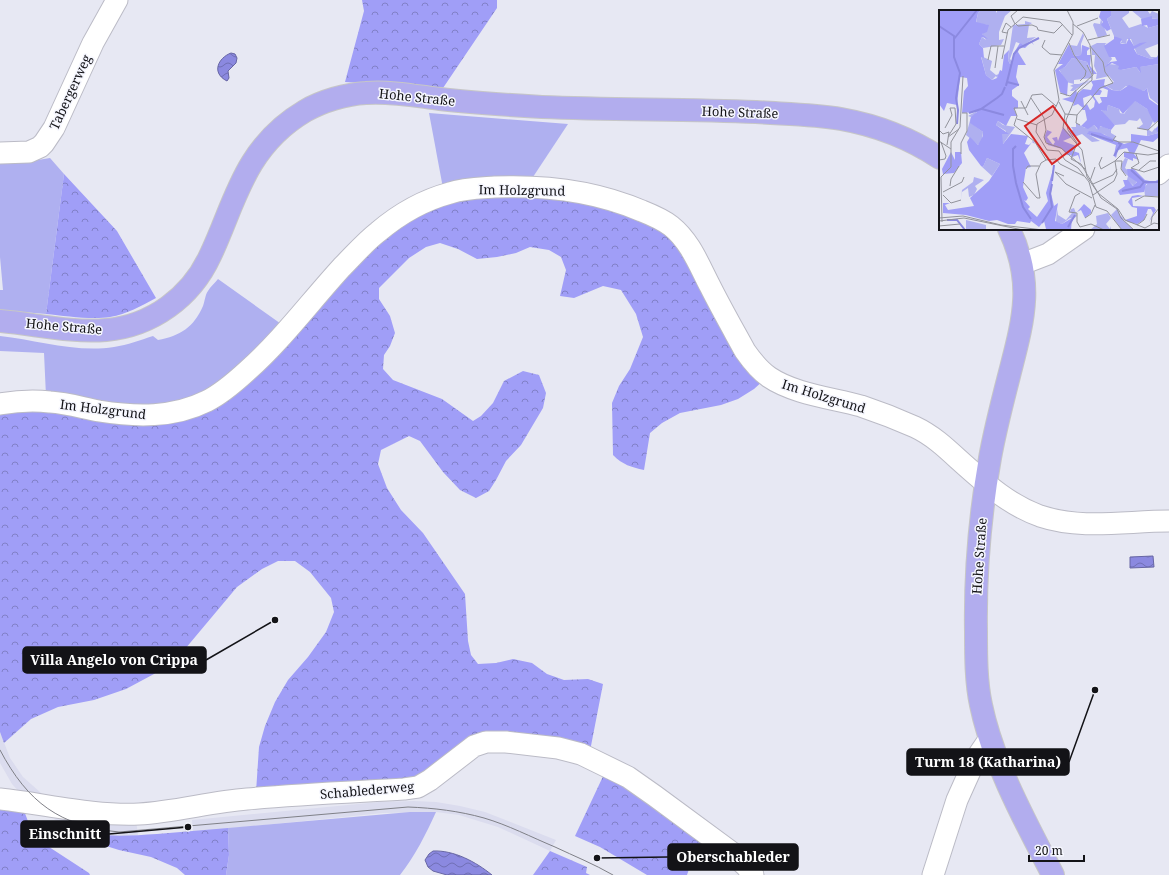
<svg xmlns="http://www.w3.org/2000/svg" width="1169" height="875" viewBox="0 0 1169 875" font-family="'Noto Serif',serif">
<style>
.built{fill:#dbdcee}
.green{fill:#afb0f0}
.forest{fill:url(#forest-crowns)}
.water{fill:url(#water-waves);stroke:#6766a4}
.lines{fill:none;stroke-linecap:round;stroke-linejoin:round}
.minor-casing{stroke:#bbbbc6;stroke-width:23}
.major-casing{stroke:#c6c6c7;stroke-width:24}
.minor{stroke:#fff;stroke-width:21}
.major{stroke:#b2adee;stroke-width:22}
.tram{stroke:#7f8087;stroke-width:1}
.labels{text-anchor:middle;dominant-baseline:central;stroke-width:3;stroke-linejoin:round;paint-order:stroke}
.street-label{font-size:13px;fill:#131317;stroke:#f5f6fe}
.inset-river{fill:none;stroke:#8b89e0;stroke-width:2}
.inset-road{fill:none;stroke:#92939b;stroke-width:1}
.view{fill:#d62828;fill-opacity:0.15;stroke:#d62828;stroke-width:2}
.inset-edge{fill:none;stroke:#131317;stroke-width:2}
.leader{fill:none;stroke:#131317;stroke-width:1.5}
.callout-dot{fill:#131317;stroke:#f5f6fe;stroke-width:1.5}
.callout{fill:#131317;stroke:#131317;stroke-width:1.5}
.callout-label{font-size:14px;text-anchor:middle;font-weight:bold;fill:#fff}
</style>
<defs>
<pattern id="forest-crowns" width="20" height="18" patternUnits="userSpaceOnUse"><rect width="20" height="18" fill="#a09ef7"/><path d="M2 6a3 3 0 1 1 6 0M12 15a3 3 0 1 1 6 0" fill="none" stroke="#8180c7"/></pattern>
<pattern id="water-waves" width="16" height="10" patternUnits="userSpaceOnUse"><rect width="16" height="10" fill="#8b89e0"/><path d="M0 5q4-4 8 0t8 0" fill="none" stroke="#706fb5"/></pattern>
</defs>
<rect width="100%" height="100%" fill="#e7e8f3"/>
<!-- built -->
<g class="built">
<polygon points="0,732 10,758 23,777 50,801 23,796 12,784 0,763"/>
<polygon points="414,801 436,802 460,806 485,812 556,840 550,851 498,827 459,815 436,812 383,813 193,832 192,820 379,802"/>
<polygon points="69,815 136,820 138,835 124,837 100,836 76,831 64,825 54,819"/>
</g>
<!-- green -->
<g class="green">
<polygon points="429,113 568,124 531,180 443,188"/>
<polygon points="50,158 64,174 46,314 0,310 0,290 3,290 0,257 0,162 32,161"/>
<path d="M218,279l66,47 -41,45 -69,38 -128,-13 -2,-43 -44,-2v-15c37,4 76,17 114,11 14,-2 26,-7 39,-11l5,4c22,-4 36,-13 45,-34 2,-5 2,-11 5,-15 2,-4 7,-8 10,-12z"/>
<path d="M410,812h26c-10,22 -21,44 -36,63h-174l3,-20 -1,-27z"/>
</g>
<!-- forest -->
<g class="forest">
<polygon points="362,0 497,0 497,8 443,88 345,82 364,11"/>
<path d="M64,174l53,57 39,67c-15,8 -29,16 -46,19 -18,3 -45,-1 -64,-3z"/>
<path d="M569,195l101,37 94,148 -10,9 -16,10 -17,6 -41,8 -18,10 -12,10 -6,37c-13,-3 -21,-5 -31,-15l-1,-52 7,-17 11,-17 13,-32 -7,-23 -15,-24 -18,-4 -29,12 -14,-2 6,-26 -5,-13 -12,-7 -19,-3 -14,6 -19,4 -20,2 -19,-10 -18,-6 -14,4 -17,11 -30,30v11l11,17 5,17 -5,13 -6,9 -1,14 10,11 49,19 31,22 8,-5 12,-13 11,-22 19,-10 16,4 7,18 -3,15 -22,37 -15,16 -10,19 -7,11 -13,7 -16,-8 -17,-18 -23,-31 -11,-5 -28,14 -3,14 9,24 14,22 22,23 42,61 3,47 3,14 7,9 18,-1 17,-4 19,4 15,11 17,6 24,-1 15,5 -13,67 -83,-16 -98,47 -153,10 3,-45 6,-21 10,-24 13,-22 20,-23 18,-25 8,-20 -3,-14 -21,-26 -15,-11h-17l-16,8 -25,18 -57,68 -26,19 -28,15 -32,11 -36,7 -27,12 -27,24 -4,-11v-323l75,2 136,-7 165,-165 75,-42z"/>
<polygon points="606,770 710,841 690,866 687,875 647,875 600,847 575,836"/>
<polygon points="0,806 23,808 29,824 46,845 89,873 90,875 0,875"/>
<path d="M64,825c32,14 60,11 93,9 24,-2 47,-4 71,-6l1,27 -3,20h-41l-8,-7 -26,-11 -32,-7 -42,-13z"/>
<polygon points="550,851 587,867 586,873 590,875 533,875"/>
</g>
<!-- water -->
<g class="water">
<path d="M231,53l4,1 2,4 -1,5 -8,8 1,7 -2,3c-16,-8 -9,-23 4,-28z"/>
<polygon points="1153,556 1154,567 1130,568 1130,557"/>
<path d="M433,851c21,-1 43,11 59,24h-45l-14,-4 -5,-4 -3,-7 4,-6z"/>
</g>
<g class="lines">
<!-- minor casing -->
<g class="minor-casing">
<g id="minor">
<polyline points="0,153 29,152 40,147 44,143 54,128 93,43 117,0"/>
<polyline points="1158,174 1169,165"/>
<polyline points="1022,264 1048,254 1084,229"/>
<path d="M0,404c17,-3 33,-4 50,-2 17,1 33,6 49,9 37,6 74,7 108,-10 14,-7 28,-19 40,-30 35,-31 63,-69 95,-104 12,-12 23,-25 36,-35 20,-17 46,-32 72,-39 14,-5 30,-5 45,-6 50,-2 101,4 147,24 10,4 20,8 29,15 19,15 28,39 39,60 11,22 23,43 35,65 7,10 14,19 24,26 25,17 63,21 92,29 18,6 36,13 54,21 17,8 30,20 43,32 26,23 49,45 82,57 42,14 86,5 129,5"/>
<path d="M0,799c46,5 92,17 139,15 36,-2 71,-12 108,-15 52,-5 105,-7 157,-10l14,-2 12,-7 44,-34 12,-4h20l52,6 23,6 47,23 27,19 76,56 15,14 7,9"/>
<polyline points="933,875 957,800 975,760 990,738"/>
</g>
</g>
<!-- major casing -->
<g class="major-casing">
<g id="major">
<path d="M1009,229c26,54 14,92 0,147 -7,27 -14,54 -19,82 -10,57 -15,116 -14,174 0,24 0,50 5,73 12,58 45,118 72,170"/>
<path d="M0,321c35,3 71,12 106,9 46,-4 85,-33 104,-74 15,-31 24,-64 42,-93 13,-21 31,-39 53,-52 17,-10 41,-17 61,-18 25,-2 50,3 74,6 34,4 68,6 102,8 71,3 143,2 214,5 28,2 57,2 85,7 34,6 70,20 99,39"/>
</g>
</g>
<!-- minor -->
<use href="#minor" class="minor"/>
<!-- major -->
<use href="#major" class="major"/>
<!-- tram -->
<path class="tram" d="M0,750c28,53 60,76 119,82l289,-25c26,1 51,4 76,11 24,7 47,19 71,29 19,9 39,17 58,28"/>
</g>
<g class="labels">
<!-- street labels -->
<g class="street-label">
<text transform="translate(70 92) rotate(-65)">Tabergerweg</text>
<text transform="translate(417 97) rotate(6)">Hohe Straße</text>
<text transform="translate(740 112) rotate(2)">Hohe Straße</text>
<text transform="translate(522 190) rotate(1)">Im Holzgrund</text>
<text transform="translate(64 326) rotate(5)">Hohe Straße</text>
<text transform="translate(824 396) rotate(17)">Im Holzgrund</text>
<text transform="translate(103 409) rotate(7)">Im Holzgrund</text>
<text transform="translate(979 556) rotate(-86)">Hohe Straße</text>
<text transform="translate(367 790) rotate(-5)">Schablederweg</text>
</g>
</g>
<!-- overview -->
<g transform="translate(939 10)">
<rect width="220" height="220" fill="#e7e8f3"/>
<path d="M42,0h15v3l2,-3h14l-7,6 -6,16v8l5,-1 -3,6 -18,3 -4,-4 3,-7 4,3 -4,-6 6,-9 -12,-2 2,-10zM172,0h18v3l-7,5 7,10 12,-4 7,4 11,-3 -1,19 -13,5 6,8h6l-6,2 -14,-5 -6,-15h-4l-1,5 -6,-1 2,-2 -8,-5 -7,-17 4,-3zM192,0h16l3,4 2,-3 7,3v4l-16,2zM162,9l6,16 -9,3 -5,-13 1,-2 6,1zM86,11l7,2 -3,2 -2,13 9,-1 -12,8 -8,-3 -6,17 3,3 -3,2 -2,-4 5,-35 12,-1zM144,23l1,3 -3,8v11l-7,1 -4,-11 7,1zM158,33h10l-2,1 7,15 -4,5 11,1 2,5 15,-3 4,5 -1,-5 20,-3v41l-9,-7 -3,-10 -3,3 -18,-5 -6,5 -7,-1 -7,-4 8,-4 -5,-6 -17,4 4,-1 1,-6 -3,-7 1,-11h-3l-1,-9zM42,46l11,5 -2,9 6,5 3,-1 -2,4 -1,-2 -4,4 -6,-5zM133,48l15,4 5,15 -1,4 1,-3 -18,2v4h5l11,-4 -17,11h-3l3,-4 -3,-1 4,-2 -8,-2 -7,-13 6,-2zM195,90l13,9 7,10 -5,11 3,2 3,-4 3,5 -11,3v-6l-9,-2 5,-4 -3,-6 -3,3 -8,-1 -4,4 -10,1 -14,-13 1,-3 5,2 1,-6 11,4 1,4 4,1zM38,101l-6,12 12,9 -1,9 -4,4 -12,-10 5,-18 -3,-1zM59,111l5,4 12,2 -12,17 -2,-3 1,-7h4v-3l-10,-6zM137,113l9,5 9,-3 3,4 2,-3 5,1 7,3v3l5,3 -3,4 -9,-6 -16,-2v2l12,7 -8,1 -10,-8 -8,3 -6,-6 5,-1 -2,-3h5zM48,148l13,6 -8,12 -11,-10 2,1zM186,148l3,1 -3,9 5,4 -1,3 8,6 -3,5 -7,-6 1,-4 -6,-5 -1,-6zM35,167l10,3 -9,6 2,3 -3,6 -5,2 -1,-9 -6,4 -1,8 1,-10 11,-8zM209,173h11v13h-14l-1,-8zM160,184l19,16 3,8 13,12h-12l-11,-15 6,-6zM135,198l3,8 -4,3 -3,-1 -8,6 -6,-2 1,-13 1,6 8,5 6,-7 -2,-1 1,-3zM169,203l3,5 -5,6 4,5 1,-3v4h-21l7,-6 -1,-8zM27,210l20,5v4l17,1h-37z" fill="#afb0f0"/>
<path d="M0,0h42l-3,3 -2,9 13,3 -2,7 -5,2 6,5 -6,-2 -3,7 4,4 1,10 -3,-1 5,18 6,5 5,-2 3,-8 2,1 2,-16 5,-5 -1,10 2,4 3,-2v-8l7,-11 4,2 14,-7 -6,4 2,3 -3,-3 -6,6 -6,-1 -1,5 8,13h-8l-2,12 3,8 -7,5v6l6,5v7l-4,1 3,7h-6l-5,10 -8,-5 -2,4 13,9h-7l1,10 8,-10 17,2 -3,8 4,1 4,-4 2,3 -3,-2 -8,11 7,14 -5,1 -3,19 5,11 -2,3 -2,-1 6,7 -2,2 9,8 11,-16 -2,-8 8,-27 -3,27 3,13 4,-3 -3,18 7,3 10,-6 -1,12 -25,-1 -2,-8 -5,6 -8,-6 -1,2 -13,-2 -2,3h-7l-11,-4 -8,1 -23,-6 -23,-2v-10h7l-5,2 3,5 26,-4 -4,-8 19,-17 11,-17 -13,-6 -4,9 -2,-1 -12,-16 -2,-8 3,-5 8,8 5,-9v-4l-13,-9 1,-6 6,-5 -15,1 2,-22 4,-5 -1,-8 -7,-1 -3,28 -10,-2 -3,8 -5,-7zM162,0h10v6l-4,3 4,10 -4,2 -6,-6 2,-3 -4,-5zM213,6v3l7,-1v7l-11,3 -1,-3 -5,1 -1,-7zM175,26l8,3 -2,4 2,1h4l3,-6 5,8 6,-3 7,-1 -13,7 3,5 14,5 6,-2 2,-4v11l-19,3 1,6 -5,-6 -15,3 -3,-1 1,-3 -7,-3 -8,5 6,-6 7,-1 -2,-4h-6l-5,-11 10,-7zM130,34l5,12 7,-1 1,-10 8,3 -3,3v4h4l-1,11 7,8h-5l-5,-12 -15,-4 -7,9 -6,3 9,12 -1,14 -7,-4 -5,-22 8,-6h-5zM166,69l-1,6 8,5 8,1 9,-6 15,6 3,-3 2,11 10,7v14l-5,3 -7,-14 -12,-8 -12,13 -4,-5 -11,-4 -1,6 -6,-1 14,15 -4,5 -11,-4 -1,4 -5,-5 -6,4 -7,-3 6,-6 -2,-10h-3l1,-2 -5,-4 -5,2 2,-7 -1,4 -12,-4 8,-2 6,-8 1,5 6,-5 8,1 2,-5 -2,-4 -14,7 13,-7zM164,78l5,2 -1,7h-7l2,5 -3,2 -6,-9h7l2,-4 -3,-2zM152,85l4,6 -1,6 -4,3 -3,-6 -3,2 -1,-8zM220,115v12l-6,5 -12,-2 -7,14 5,6 -6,-2v3l-9,-4v-5h5l-2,-4 -9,2 -2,8 -2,-3 2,-10 -29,-11 2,-3 12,2 23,11 7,-2v-8l16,2 11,-3 -3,-4zM124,117l9,10 -9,4 13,5 -3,5 6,2 2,10 -3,-8 -6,2 -1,-2h-4l-5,-6 -14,-4 -4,-7 3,-8 5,2 -5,5 6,8 2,-3 -3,-4 5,-1 1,4zM12,142l4,8v-8h6l1,11 -8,10 -11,1 -1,-5zM188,159h7l11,11 9,2 5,-3v4l-13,1 -2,8 -24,3 -2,-4 7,-5 -2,-6h5l5,6 4,-4 -9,-6zM199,185l6,1 -12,2 1,8 21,1 2,3 -7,12 4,-9 -2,-4h-3l-4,11 -7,4 -9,-2 -7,-4 -1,-3 5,5 12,-4v-8l-5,-1 -4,-5 4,-6zM145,194l7,6v3l-6,5 -4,-8 -4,2z" fill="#a09ef7" fill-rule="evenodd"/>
<path class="inset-river" d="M0,16l15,10v21l6,16 -4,25 2,12 -1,14M15,29l23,-29M67,75l1,-3 12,3M67,76l8,-32 5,-6 20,-10M43,99l22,6M30,103l12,-4 16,-11 5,-4 3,-7M152,124l22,7M77,136l-3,3v17l3,17 7,24 8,12M175,146l7,-12 -3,-1M192,160l13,12M113,171l2,-16M183,181l18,-4 4,-5h15M8,210h10l8,10M103,213l10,-16 -2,-13 2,-10M129,217l7,-12"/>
<path class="inset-road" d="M128,0l6,12v12l-19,36 5,30 -7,15 -15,9 -1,8 11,18 12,1 6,9 13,8 11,14 7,25 11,4 15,19M76,13l3,3 14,-1 5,2 1,3 16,3 9,-9M76,14l-4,-8 7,-6M138,16l21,-8M68,23l-5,-1 4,-9 5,4M106,30l-3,7 8,7 12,1M149,30l22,-5M130,33l5,12 12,16 -1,5 -5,5M63,49l6,-29 15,-13 37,5 12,13M49,50l3,-14h13M148,55l5,10v5l-14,12 -12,28 2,10 9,13 -6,16 10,5 20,34 16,11 4,9 13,12M56,58l3,-22M121,83l10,3 23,-21 -3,-30 -7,-13 -10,-8M92,88l13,20 2,12 -2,7 2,6 15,5 24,21M82,91l7,14M120,92l6,12 12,1 23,-27 13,-5 -8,-11 -2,-10 -13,-16M117,96l-14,-12 -10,1 -6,13h-12l3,8 -3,9 21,17 11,18 10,-1 4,5 24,12M126,104l-2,14 19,22 5,27 11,16 20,16 7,11 20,8 9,-5 5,1M138,105l-1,8 4,2M78,109l20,6M6,118l7,-13 -2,-7h5l1,16 -7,11M198,118l11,2 11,-10M0,120l4,4 6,-2 -2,13M177,126l-3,4 6,2h14l26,9M9,127l11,-8M0,131l12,8M22,144v-11l6,-12v-18h-5M197,144l3,9 -8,5 13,4 15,-5M163,147l-3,7 2,5 14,-8 9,-9 24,3 11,-2M0,150l6,-1 1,-3 -5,-14M87,159l2,-3h11M200,160l11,-9h6M125,166l-9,-4 11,12 26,14M151,171l5,-14M84,172l14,16h3l-4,-24 5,-11 5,-3M154,174l20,-9 4,-6M11,176l1,-7 8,-13M4,182l19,-10 2,-5M141,183l-5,3 -6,16 8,1v9l3,5 11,-3 13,6M4,185l8,8 10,-3M154,185l21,-14 3,-7 -2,-13h7l-1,8 5,7M196,191l9,-5 15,1M0,208l24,-2 38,9 42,5M146,208l6,-4 4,-9M0,211l25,-3 59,12M3,212l-1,-45 10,-10v-25l9,-15 3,-51M212,214l1,-7 7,-9M198,215l7,-5 3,-6M0,216l21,-2"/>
<path class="view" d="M114,96l27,37 -28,21 -27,-38z"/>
<rect width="220" height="220" class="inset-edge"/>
</g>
<!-- callouts -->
<path class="leader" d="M275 620L206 660M1095 690L1069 762M188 827L109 834M597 858L668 857"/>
<g class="callout-dot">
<circle cx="275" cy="620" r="4"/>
<circle cx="1095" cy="690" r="4"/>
<circle cx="188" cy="827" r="4"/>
<circle cx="597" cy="858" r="4"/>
</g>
<g class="callout">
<rect x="23" y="647" width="183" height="26" rx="4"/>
<rect x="907" y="749" width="162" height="26" rx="4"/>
<rect x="21" y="821" width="88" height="26" rx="4"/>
<rect x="668" y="844" width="130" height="26" rx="4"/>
</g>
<g class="callout-label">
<text x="114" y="665">Villa Angelo von Crippa</text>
<text x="988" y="767">Turm 18 (Katharina)</text>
<text x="65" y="839">Einschnitt</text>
<text x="733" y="862">Oberschableder</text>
</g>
<!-- scale -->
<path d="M1029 855v6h55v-6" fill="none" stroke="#131317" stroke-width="2"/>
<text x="1035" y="855" font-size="12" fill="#131317" stroke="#f5f6fe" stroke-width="3" paint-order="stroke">20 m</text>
</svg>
